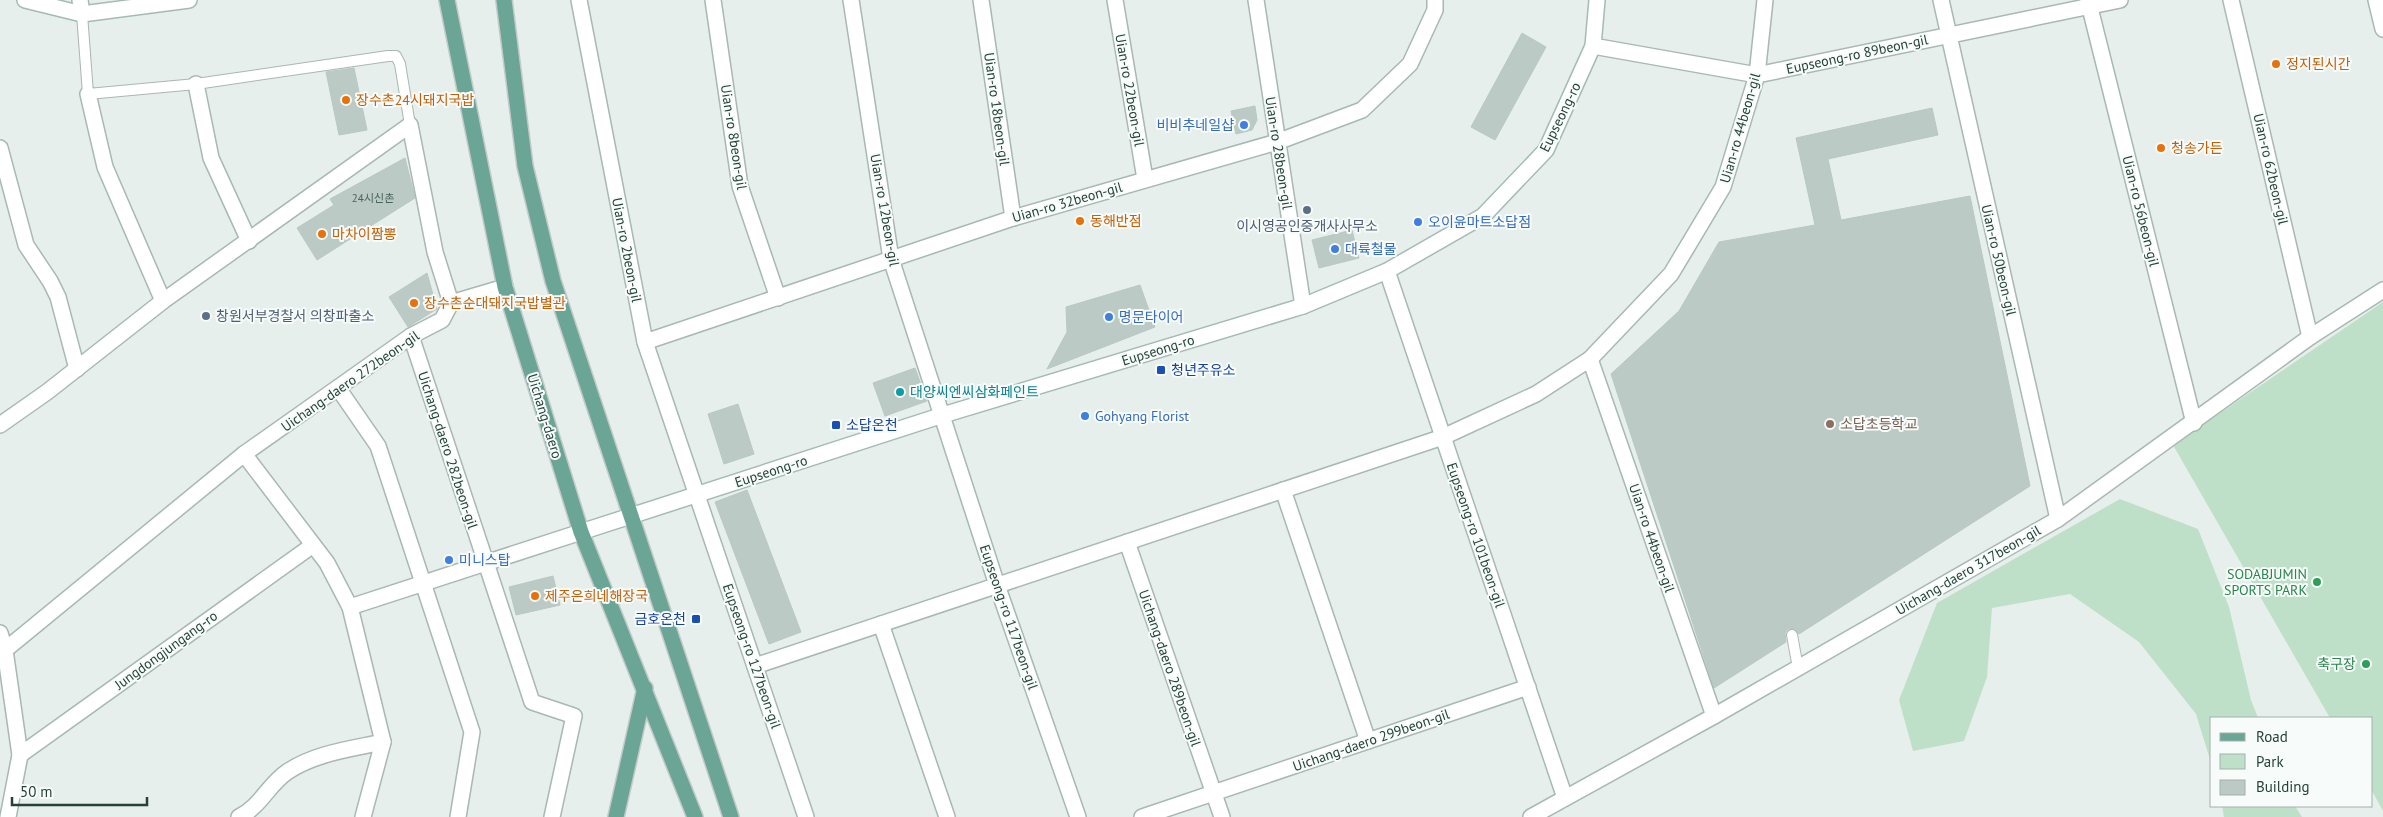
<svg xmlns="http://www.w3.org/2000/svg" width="2383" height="817" viewBox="0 0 2383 817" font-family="'PT Sans','Noto Sans KR',sans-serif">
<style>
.green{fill:#bfe0c8}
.building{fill:#bbcac4;stroke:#b8c9c2}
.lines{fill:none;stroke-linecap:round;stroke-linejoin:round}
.lane-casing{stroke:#a8b8b2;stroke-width:12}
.street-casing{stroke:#a8b8b2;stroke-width:18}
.secondary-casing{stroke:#a4bbb3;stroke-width:18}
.primary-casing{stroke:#c2cac8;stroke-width:18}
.lane{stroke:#fff;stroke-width:10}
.street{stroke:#fff;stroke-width:15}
.secondary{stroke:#fff;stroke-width:15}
.primary{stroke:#6aa596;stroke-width:15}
.food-dot{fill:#e8710a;stroke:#f7fbf9;stroke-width:2}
.shop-dot{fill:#3f7fe0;stroke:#f7fbf9;stroke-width:2}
.service-dot{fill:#5c6f8a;stroke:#f7fbf9;stroke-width:2}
.transit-dot{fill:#1a4fb4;stroke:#f7fbf9;stroke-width:2}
.culture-dot{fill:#0f9aa8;stroke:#f7fbf9;stroke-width:2}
.education-dot{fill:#8d6e63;stroke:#f7fbf9;stroke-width:2}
.leisure-dot{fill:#2e9e5b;stroke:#f7fbf9;stroke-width:2}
.labels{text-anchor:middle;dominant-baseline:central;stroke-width:4;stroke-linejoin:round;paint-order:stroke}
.number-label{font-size:11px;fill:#4a645c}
.street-label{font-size:14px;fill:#24423a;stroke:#f7fbf9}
.food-label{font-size:14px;fill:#c56008;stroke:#f7fbf9;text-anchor:start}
.shop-label{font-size:14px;fill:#366cbe;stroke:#f7fbf9;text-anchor:start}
.service-label{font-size:14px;fill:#4e5e75;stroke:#f7fbf9}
.transit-label{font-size:14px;fill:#164399;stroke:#f7fbf9;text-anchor:start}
.culture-label{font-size:14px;fill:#0d838f;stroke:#f7fbf9;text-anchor:start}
.education-label{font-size:14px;fill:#785e54;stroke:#f7fbf9;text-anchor:start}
.leisure-label{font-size:14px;fill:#27864d;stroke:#f7fbf9;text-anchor:end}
</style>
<rect width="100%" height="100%" fill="#e6efeb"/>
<!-- green -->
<g class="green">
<polygon points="2383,302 2383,811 2372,791 2372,718 2330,718 2173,445"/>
<polygon points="2120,499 2198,529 2229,607 2251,700 2258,718 2212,718 2212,766 2196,714 2139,642 2070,594 1992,608 1987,677 1964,741 1913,751 1899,700 1937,603"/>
<polygon points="2222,806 2295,806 2302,817 2224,817"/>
</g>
<!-- building -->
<g class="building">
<polygon points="1522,33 1546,47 1495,140 1471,127"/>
<polygon points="354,68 367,130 339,135 326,72"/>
<polygon points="1255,106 1257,120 1252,130 1236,134 1231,111"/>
<polygon points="1932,108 1938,135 1828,159 1841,220 1970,196 2030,486 1799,634 1795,629 1788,629 1785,633 1786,642 1714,688 1611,374 1679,311 1719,242 1815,225 1796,138"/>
<polygon points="405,158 415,198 317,260 297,228 334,205 330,199"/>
<polygon points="1352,230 1359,258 1319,268 1312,240"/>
<polygon points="427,273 437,309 408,327 389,297"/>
<polygon points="1140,285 1155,327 1047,369 1067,332 1066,307"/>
<polygon points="915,368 927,401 885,416 873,383"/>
<polygon points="738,404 754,454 724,464 708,414"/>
<polygon points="747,490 801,632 769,644 715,502"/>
<polygon points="553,576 560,605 516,615 509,587"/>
</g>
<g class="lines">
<!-- lane casing -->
<g class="lane-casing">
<g id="lane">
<polyline points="82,14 88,94 196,84 388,56 396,56 400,64 410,125"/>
<polyline points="1792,635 1798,668"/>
</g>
</g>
<!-- street casing -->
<g class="street-casing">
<g id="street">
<polyline points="80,0 82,14"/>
<polyline points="579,0 645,342 806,817"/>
<polyline points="713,0 740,186 778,298"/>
<polyline points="851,0 891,259 997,585 1078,817"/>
<polyline points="981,0 1013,218"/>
<polyline points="1115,0 1145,179"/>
<polyline points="1256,0 1303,306"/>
<polyline points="1941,0 2058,519"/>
<polyline points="2088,0 2194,423"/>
<polyline points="2231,0 2310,337"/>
<polyline points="2376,0 2383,29"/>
<polyline points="1593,46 1757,75 2120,0"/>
<polyline points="196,84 211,158 249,241"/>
<polyline points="88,94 105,167 163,301"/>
<polyline points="0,148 26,245 50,281 58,297 77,369"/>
<polyline points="1387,271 1565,798"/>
<polyline points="411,336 532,702 574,716 552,817"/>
<polyline points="645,342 1013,218 1277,142 1362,110 1410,64 1435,10 1435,0"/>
<polyline points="1590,359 1714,716"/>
<polyline points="338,388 378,446 472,732 458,817"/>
<polyline points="0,425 47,392 163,301 410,125 435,252 451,303 505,287"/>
<polyline points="244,454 327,563 350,607 383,742 363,817"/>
<polyline points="1283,490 1368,741"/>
<polyline points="1127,542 1222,817"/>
<polyline points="350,607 581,532"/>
<polyline points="881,624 947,817"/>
<polyline points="0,633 5,650 20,755 8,817"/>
<polyline points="5,650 244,454 411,336 442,320 451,303"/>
<polyline points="755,666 1443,437 1536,394 1590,359 1671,274 1723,187 1757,75 1765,0"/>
<polyline points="20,755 313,545"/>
<path d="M239,817c21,-10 30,-33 48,-45 28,-19 64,-23 96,-30"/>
<polyline points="1142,817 1528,687"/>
<polyline points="1531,817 1714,716 2058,519 2310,337 2383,290"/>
</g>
</g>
<!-- secondary casing -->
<g class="secondary-casing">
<g id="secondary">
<polyline points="25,0 82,14 189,0"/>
<polyline points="581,532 943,415 1303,306 1387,271 1483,216 1546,150 1593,46 1597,0"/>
</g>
</g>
<!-- primary casing -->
<g class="primary-casing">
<g id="primary">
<polyline points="447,0 505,287 581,532 695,817"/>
<polyline points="504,0 525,166 553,281 731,817"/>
<polyline points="616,817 645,688"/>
</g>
</g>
<!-- lane -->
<use href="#lane" class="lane"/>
<!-- street -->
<use href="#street" class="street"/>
<!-- secondary -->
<use href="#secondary" class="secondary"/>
<!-- primary -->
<use href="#primary" class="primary"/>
</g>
<!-- markers -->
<g class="food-dot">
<circle cx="2276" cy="64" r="5"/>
<circle cx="346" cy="100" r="5"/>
<circle cx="2161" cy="148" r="5"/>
<circle cx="1080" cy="221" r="5"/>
<circle cx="322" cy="234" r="5"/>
<circle cx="414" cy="303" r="5"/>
<circle cx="535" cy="596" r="5"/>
</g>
<g class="shop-dot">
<circle cx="1244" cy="125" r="5"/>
<circle cx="1418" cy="222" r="5"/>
<circle cx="1335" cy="249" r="5"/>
<circle cx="1109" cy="317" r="5"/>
<circle cx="1085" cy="416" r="5"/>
<circle cx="449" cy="560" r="5"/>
</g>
<g class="service-dot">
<circle cx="1307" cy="210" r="5"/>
<circle cx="206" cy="316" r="5"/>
</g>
<g class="transit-dot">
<rect x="1156" y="365" width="10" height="10" rx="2.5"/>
<rect x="831" y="420" width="10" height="10" rx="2.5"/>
<rect x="691" y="614" width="10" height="10" rx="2.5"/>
</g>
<circle class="culture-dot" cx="900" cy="392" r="5"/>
<circle class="education-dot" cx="1830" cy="424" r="5"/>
<g class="leisure-dot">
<circle cx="2317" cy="582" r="5"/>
<circle cx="2366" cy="664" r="5"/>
</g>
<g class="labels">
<!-- number labels -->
<g class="number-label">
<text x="373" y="198">24시신촌</text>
</g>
<!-- street labels -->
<g class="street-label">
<text transform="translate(1857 54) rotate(-12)">Eupseong-ro 89beon-gil</text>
<text transform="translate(1130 90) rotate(80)">Uian-ro 22beon-gil</text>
<text transform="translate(997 109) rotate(82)">Uian-ro 18beon-gil</text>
<text transform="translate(1560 117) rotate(-64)">Eupseong-ro</text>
<text transform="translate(1740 128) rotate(-74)">Uian-ro 44beon-gil</text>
<text transform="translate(734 137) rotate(81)">Uian-ro 8beon-gil</text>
<text transform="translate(1279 153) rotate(81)">Uian-ro 28beon-gil</text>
<text transform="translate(2271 169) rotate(77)">Uian-ro 62beon-gil</text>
<text transform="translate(1067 202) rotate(-16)">Uian-ro 32beon-gil</text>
<text transform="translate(885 210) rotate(80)">Uian-ro 12beon-gil</text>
<text transform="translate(2141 211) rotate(76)">Uian-ro 56beon-gil</text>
<text transform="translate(627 250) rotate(79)">Uian-ro 2beon-gil</text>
<text transform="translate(1999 260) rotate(77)">Uian-ro 50beon-gil</text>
<text transform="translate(1158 350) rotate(-17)">Eupseong-ro</text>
<text transform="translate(350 381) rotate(-35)">Uichang-daero 272beon-gil</text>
<text transform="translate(545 416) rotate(73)">Uichang-daero</text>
<text transform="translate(448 450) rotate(72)">Uichang-daero 282beon-gil</text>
<text transform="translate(771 471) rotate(-18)">Eupseong-ro</text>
<text transform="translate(1476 535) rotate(71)">Eupseong-ro 101beon-gil</text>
<text transform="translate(1652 538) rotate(71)">Uian-ro 44beon-gil</text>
<text transform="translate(1968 570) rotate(-30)">Uichang-daero 317beon-gil</text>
<text transform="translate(1009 617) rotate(71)">Eupseong-ro 117beon-gil</text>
<text transform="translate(166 650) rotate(-36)">Jungdongjungang-ro</text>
<text transform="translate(752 656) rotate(71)">Eupseong-ro 127beon-gil</text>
<text transform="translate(1170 668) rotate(71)">Uichang-daero 289beon-gil</text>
<text transform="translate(1371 740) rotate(-19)">Uichang-daero 299beon-gil</text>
</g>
<!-- food labels -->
<g class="food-label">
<text x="2286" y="64">정지된시간</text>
<text x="356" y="100">장수촌24시돼지국밥</text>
<text x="2171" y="148">청송가든</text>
<text x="1090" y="221">동해반점</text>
<text x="332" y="234">마차이짬뽕</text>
<text x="424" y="303">장수촌순대돼지국밥별관</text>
<text x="545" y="596">제주은희네해장국</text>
</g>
<!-- shop labels -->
<g class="shop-label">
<text x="1234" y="125" text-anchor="end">비비추네일샵</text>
<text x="1428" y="222">오이윤마트소답점</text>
<text x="1345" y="249">대륙철물</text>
<text x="1119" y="317">명문타이어</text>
<text x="1095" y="416">Gohyang Florist</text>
<text x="459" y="560">미니스탑</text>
</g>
<!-- service labels -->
<g class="service-label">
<text x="1307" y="226">이시영공인중개사사무소</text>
<text x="216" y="316" text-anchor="start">창원서부경찰서 의창파출소</text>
</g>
<!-- transit labels -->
<g class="transit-label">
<text x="1171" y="370">청년주유소</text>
<text x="846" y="425">소답온천</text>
<text x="686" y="619" text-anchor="end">금호온천</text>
</g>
<!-- culture labels -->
<g class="culture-label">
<text x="910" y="392">대양씨엔씨삼화페인트</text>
</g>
<!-- education labels -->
<g class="education-label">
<text x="1840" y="424">소답초등학교</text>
</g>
<!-- leisure labels -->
<g class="leisure-label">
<text x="2307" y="574">SODABJUMIN<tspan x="2307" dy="16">SPORTS PARK</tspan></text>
<text x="2356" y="664">축구장</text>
</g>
</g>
<!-- legend -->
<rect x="2210" y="717" width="162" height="90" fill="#f7fbf9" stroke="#a3b1ad"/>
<rect x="2220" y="733" width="25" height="8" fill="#6aa596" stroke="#a3b1ad"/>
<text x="2256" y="742" font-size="15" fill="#24423a">Road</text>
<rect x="2220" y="754" width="25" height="15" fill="#bfe0c8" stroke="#a3b1ad"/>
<text x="2256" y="767" font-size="15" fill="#24423a">Park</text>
<rect x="2220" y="780" width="25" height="15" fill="#bbcac4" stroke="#a3b1ad"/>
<text x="2256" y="792" font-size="15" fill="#24423a">Building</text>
<!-- scale -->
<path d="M12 797v8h135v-8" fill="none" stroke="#24423a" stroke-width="2.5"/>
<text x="20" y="797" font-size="15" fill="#24423a" stroke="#f7fbf9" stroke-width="4" paint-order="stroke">50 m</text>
</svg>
